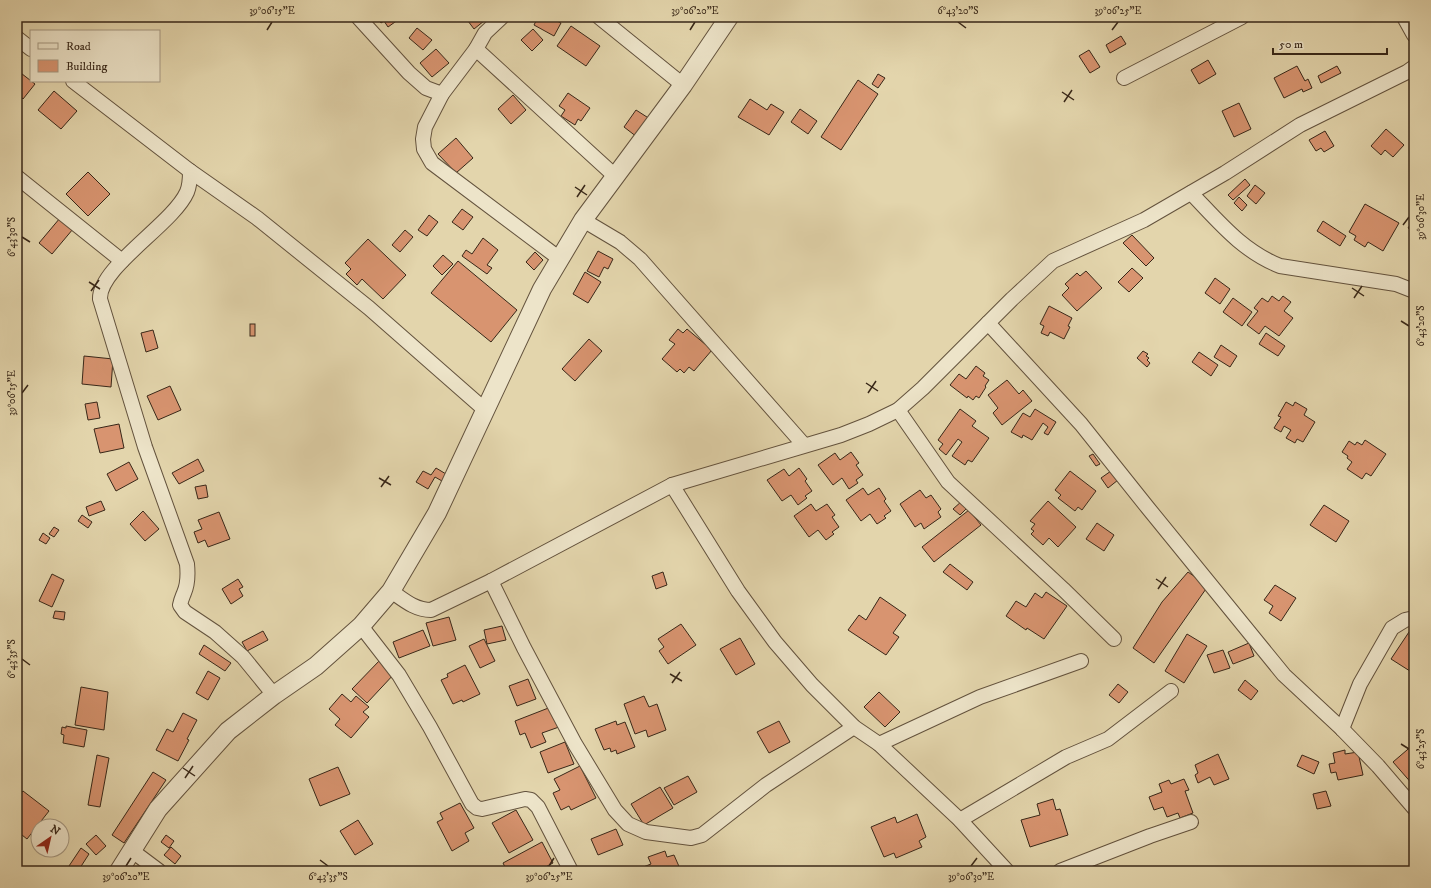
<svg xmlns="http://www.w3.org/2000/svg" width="1431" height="888" viewBox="0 0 1431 888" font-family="'IM FELL DW Pica',serif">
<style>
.building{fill:#d89470;stroke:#382718}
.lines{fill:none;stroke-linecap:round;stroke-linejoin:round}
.minor-casing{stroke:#63523d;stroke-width:16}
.tertiary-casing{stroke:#63523d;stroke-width:20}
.minor{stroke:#ede4c9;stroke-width:14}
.tertiary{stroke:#ede4c9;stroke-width:18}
.ticks{fill:none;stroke:#382718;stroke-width:1.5}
.neatline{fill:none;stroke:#382718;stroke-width:1.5}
.ticks-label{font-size:10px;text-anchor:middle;fill:#382718}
</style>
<rect width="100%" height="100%" fill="#e3d5ac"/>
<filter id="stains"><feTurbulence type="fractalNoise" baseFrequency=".005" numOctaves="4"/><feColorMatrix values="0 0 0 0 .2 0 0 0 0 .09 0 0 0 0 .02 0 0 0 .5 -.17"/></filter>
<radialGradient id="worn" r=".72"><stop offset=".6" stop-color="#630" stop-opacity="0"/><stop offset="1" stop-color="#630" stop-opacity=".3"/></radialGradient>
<!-- building -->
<g class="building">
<polygon points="377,17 402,17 388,27 384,21 381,23"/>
<polygon points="465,17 489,17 474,29"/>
<polygon points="538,17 549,17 561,23 554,36 534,25"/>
<polygon points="571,26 600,46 586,66 557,46"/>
<polygon points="417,28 432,40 423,50 409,38"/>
<polygon points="533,29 543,40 532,51 521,40"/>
<polygon points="1121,36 1126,44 1110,53 1106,45"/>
<polygon points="436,49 449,63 432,77 420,63"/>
<polygon points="1089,50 1100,67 1090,73 1079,56"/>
<polygon points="1208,60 1216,74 1199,84 1191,70"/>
<polygon points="1297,66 1305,81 1308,79 1312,88 1303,92 1302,89 1284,98 1274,78"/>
<polygon points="1337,66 1341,73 1321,83 1318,76"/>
<polygon points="17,70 35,84 23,99 21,97 17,101"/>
<polygon points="878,74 885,78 878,88 872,84"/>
<polygon points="858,80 878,94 841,150 821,137"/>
<polygon points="54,91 77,111 61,129 38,110"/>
<polygon points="568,93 590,108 581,121 578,119 575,125 561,116 565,110 559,106"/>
<polygon points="513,95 526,110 511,124 498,109"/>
<polygon points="750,99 767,110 771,104 784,112 769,135 738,117"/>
<polygon points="1239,103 1251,129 1234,137 1222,111"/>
<polygon points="800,109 817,121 808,134 791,122"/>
<polygon points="636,110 650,119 637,137 624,127"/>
<polygon points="1386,129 1404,145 1393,157 1385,150 1381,155 1371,146"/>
<polygon points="1325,131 1334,146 1324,152 1321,148 1316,151 1309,140"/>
<polygon points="456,138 473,158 456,173 438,154"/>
<polygon points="88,172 110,194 88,216 66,194"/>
<polygon points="1245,179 1250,185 1233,200 1228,195"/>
<polygon points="1255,185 1265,193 1256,204 1247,196"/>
<polygon points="1239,197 1247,205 1242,211 1234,203"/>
<polygon points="1365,204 1399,223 1383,251 1368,242 1365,247 1354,240 1356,236 1349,232"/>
<polygon points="462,209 473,217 463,230 452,222"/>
<polygon points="429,215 438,222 427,236 418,230"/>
<polygon points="60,218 73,229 52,254 39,243"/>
<polygon points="1414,219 1414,232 1408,228"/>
<polygon points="1323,221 1346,236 1340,246 1317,231"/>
<polygon points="405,230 413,237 400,252 392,245"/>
<polygon points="1132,235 1154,258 1146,266 1123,243"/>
<polygon points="483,238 498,250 487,265 492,268 487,274 462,256 466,250 472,254"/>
<polygon points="368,239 406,275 383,299 362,279 357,285 346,274 351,269 345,263"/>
<polygon points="598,251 613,259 608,269 604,267 599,277 587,271"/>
<polygon points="535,252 543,260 534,270 526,262"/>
<polygon points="443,255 453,264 442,275 433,266"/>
<polygon points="458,261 517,310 491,342 431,293"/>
<polygon points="1132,268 1143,278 1129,292 1118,282"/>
<polygon points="1086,271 1102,288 1077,311 1062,295 1069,288 1065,284 1077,273 1080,276"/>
<polygon points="585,272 601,282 588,303 573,294"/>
<polygon points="1215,278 1230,289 1220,304 1205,293"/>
<polygon points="1272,296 1279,301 1283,296 1291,302 1284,311 1293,318 1279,336 1265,326 1259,334 1247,325 1258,311 1254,308 1262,298 1268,302"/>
<polygon points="1233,298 1252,312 1242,326 1223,312"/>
<polygon points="1049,306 1072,318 1068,326 1070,327 1064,339 1050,332 1048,336 1041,333 1044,326 1040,324"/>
<rect x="250" y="324" width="5" height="12"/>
<polygon points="678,329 683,333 687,329 712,350 694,371 689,367 684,373 680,369 677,372 662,359 675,344 669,340"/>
<polygon points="153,330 158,348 146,352 141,333"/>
<polygon points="1266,333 1285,346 1278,356 1259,344"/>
<polygon points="589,339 602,351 575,381 562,369"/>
<polygon points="1221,345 1237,356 1230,367 1214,357"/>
<polygon points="1143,351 1148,354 1146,356 1149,358 1147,360 1150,363 1147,367 1137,358"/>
<polygon points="1199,352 1218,365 1211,376 1192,362"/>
<polygon points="84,356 113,359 111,387 82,384"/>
<polygon points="976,366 985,373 983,376 989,380 985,386 986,387 979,398 976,396 973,400 968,396 967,398 950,385 959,374 966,379"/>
<polygon points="1007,380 1019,394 1023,390 1032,401 1002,425 993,413 998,408 988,395"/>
<polygon points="170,386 181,410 158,420 147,396"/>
<polygon points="97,402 100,418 88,420 85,404"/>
<polygon points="1286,402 1293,406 1295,402 1307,409 1304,415 1315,422 1303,442 1297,439 1295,443 1286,438 1291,430 1284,426 1281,432 1274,428 1281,417 1278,416"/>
<polygon points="960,409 976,421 972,426 989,438 972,462 968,460 965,465 952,456 962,442 958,439 946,455 939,449 943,444 938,440"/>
<polygon points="1035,409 1056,422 1048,435 1044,433 1048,427 1043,423 1032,440 1023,435 1022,438 1011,432 1023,413 1030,417"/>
<polygon points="119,424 124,448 100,453 94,429"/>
<polygon points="1365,440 1386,454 1371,476 1366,473 1362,479 1347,469 1352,462 1347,458 1348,456 1342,452 1349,441 1355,445 1357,442 1362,445"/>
<polygon points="851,452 859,463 856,465 863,475 856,480 858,483 849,489 842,478 833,485 818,465 835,453 840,460"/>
<polygon points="1093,454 1100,464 1096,466 1089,456"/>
<polygon points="198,459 204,471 179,484 172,473"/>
<polygon points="129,462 138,479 116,491 107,474"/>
<polygon points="436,468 446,474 442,481 435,477 428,489 416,482 423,471 431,475"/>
<polygon points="799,468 807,479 805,481 812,491 805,496 807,498 798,505 791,495 782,501 767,480 784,469 789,476"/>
<polygon points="1070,471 1096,491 1082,510 1078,507 1075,511 1058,498 1061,495 1055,490"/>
<polygon points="1111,471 1118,480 1108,488 1101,478"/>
<polygon points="206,485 208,497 198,499 195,487"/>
<polygon points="863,488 868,495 879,488 886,499 884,501 891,511 884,516 886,518 877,524 870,514 861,521 846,500"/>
<polygon points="920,490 926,498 931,495 941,509 938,512 941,517 924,529 921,523 915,527 900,504"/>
<polygon points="101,501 105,510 89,516 86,507"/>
<polygon points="962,501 968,507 960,515 953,509"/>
<polygon points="1048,501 1076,527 1058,547 1049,538 1043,545 1031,534 1034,531 1031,529 1035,524 1030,521"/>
<polygon points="811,504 816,511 827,504 835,515 832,517 839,527 832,532 834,534 826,540 818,530 809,537 794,516"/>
<polygon points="1324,505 1349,521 1336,542 1310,525"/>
<polygon points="969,510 981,525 934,562 922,547"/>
<polygon points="143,511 159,529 145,541 130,524"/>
<polygon points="219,512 230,539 208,547 205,540 198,543 194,532 202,529 198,520"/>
<polygon points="82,515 92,522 88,528 78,521"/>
<polygon points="1097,523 1114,535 1104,551 1086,539"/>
<polygon points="54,527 59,530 54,537 49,534"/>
<polygon points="43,533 50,538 46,544 39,540"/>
<polygon points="950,564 973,582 967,590 943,572"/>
<polygon points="663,572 667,585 656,589 652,576"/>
<polygon points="1188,572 1208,586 1154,663 1133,648 1162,602"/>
<polygon points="52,574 64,580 52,607 39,601"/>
<polygon points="238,579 243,587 239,589 243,596 231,604 222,589"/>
<polygon points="1275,585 1296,598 1281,621 1269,613 1273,606 1264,600"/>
<polygon points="1046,592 1067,606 1044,639 1027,628 1026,630 1006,616 1016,601 1026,607 1035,593 1042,598"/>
<polygon points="880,597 906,615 893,633 899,637 886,655 848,630 859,615 866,620"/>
<polygon points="55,611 65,612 64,620 53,618"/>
<polygon points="449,617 456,640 433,646 426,623"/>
<polygon points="681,624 696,645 668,664 659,651 664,647 658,639"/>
<polygon points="502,626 506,640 487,644 484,630"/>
<polygon points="1413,626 1414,627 1414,671 1413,673 1391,659"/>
<polygon points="423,630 430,646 399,658 393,642"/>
<polygon points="263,631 268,640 247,651 242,642"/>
<polygon points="1187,634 1207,646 1184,683 1165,671"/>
<polygon points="740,638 755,664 736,675 720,649"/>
<polygon points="484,639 495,661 480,668 469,646"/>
<polygon points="1249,643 1254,656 1233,664 1228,652"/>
<polygon points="204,645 231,663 225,671 199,654"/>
<polygon points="1223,650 1230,668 1214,673 1207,655"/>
<polygon points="381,659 395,673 367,703 352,689"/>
<polygon points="465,665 480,694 463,702 462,700 453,704 441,680 448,677 447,674"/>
<polygon points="208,671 220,678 208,700 196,693"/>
<polygon points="528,679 536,699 517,706 509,686"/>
<polygon points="1245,680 1258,691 1251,700 1238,690"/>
<polygon points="1118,684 1128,692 1119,703 1109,695"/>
<polygon points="81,687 108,692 104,730 75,725"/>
<polygon points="879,692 900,712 885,727 864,707"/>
<polygon points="342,694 351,702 356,696 369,707 363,712 369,717 351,738 335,725 340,719 329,709"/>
<polygon points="644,696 649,707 657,704 666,730 648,737 646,730 635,734 624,704"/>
<polygon points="551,707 559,727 542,733 546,742 531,748 525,733 520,735 515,721"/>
<polygon points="183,713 197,720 187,739 189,740 178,761 156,750 167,729 173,732"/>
<polygon points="616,721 617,725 625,722 635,747 617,754 616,750 611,752 610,748 604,750 595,729"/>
<polygon points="779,721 790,742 769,753 757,732"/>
<polygon points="66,726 87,730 84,747 63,743 64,735 61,734 62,727 66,728"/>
<polygon points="565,742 574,764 548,773 540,752"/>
<polygon points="1414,744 1414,786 1393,762"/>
<polygon points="1345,750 1345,754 1358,752 1363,775 1338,780 1336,772 1331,773 1329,764 1335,763 1333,753"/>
<polygon points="1218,754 1229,779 1214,785 1210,777 1198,783 1195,775 1198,773 1195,765"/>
<polygon points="97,755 109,758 100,807 88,805"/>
<polygon points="1302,755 1319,762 1314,774 1297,766"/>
<polygon points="580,766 596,798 571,810 569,806 561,810 553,793 560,790 554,779"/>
<polygon points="338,767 350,794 320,806 309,779"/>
<polygon points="153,772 166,780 124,843 112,835"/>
<polygon points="688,776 697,792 674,805 664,788"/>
<polygon points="1184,779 1189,790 1185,791 1193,813 1180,818 1178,813 1167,817 1163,807 1154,810 1149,797 1162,792 1159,784 1169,780 1171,784"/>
<polygon points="660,787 673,808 644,825 631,804"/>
<polygon points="23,791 49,811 27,839 17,831 17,798"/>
<polygon points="1326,791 1331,806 1317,809 1313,794"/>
<polygon points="1053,799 1056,810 1060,809 1068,835 1030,847 1021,820 1040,815 1037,804"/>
<polygon points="460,803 474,828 465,833 469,841 452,851 437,822 443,819 440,813"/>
<polygon points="516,810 533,840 509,853 492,823"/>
<polygon points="917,814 926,837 919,841 922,847 896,858 894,853 884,857 871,827 895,817 897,823"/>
<polygon points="358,820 373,844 355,855 340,831"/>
<polygon points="616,829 623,845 598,855 591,839"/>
<polygon points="96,835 106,846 96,855 86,844"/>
<polygon points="166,835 174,841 169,848 161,842"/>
<polygon points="542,842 553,863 538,871 507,871 503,863"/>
<polygon points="171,847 181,856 175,864 164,855"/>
<polygon points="81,848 89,854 78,871 75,871 69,866"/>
<polygon points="665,851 667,857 674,855 681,871 639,871 638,869 651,864 648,857"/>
</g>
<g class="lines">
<!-- minor casing -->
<g class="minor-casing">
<g id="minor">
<polyline points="358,17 409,73 426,88 442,94"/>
<polyline points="502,17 485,33 476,49 442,94 425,127 423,139 424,149 432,163 560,259"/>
<polyline points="599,17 683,85"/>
<polyline points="1404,17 1414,35"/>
<polyline points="17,38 31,49"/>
<polyline points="476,49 615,176"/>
<polyline points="1124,78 1242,17"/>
<polyline points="73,81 190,171 257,218 369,308 484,409"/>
<path d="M190,171c0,7 0,14 -3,21 -14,32 -88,75 -87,107l45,148 42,117c1,10 1,20 -3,29 -2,5 -3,7 -4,12l5,7 30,20 28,25 31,38"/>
<polyline points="17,177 122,261"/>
<path d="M1191,193c28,29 51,58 89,73l116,18 18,7"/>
<polyline points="583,220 620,242 640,259 804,445"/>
<polyline points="988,323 1081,424 1148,508 1284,675 1342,729 1378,766 1414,808"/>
<polyline points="898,410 948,482 1063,589 1114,639"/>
<polyline points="672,485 738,591 775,642 812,685 854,727 879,744 960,820 1007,871"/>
<polyline points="491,581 524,648 575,744 615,810 628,824 646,832 691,838 702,835 766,785 854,727"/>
<path d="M391,591c13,9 24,19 40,19l60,-29 181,-96 169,-50 28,-11 29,-14 25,-22 89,-89 41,-38 91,-41 81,-47 75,-48 107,-53 7,-5"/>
<polyline points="361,626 399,675 430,727 472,804 477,808 482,809 525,799 531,800 538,807 571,871"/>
<polyline points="1342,729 1360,684 1392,628 1405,620 1414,618"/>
<polyline points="879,744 980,697 1081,661"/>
<polyline points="960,820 1066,757 1108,739 1171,691"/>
<polyline points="131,850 159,871"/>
<polyline points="1060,871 1150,836 1191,822"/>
</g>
</g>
<!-- tertiary casing -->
<g class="tertiary-casing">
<polyline id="tertiary" points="119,871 158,809 228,731 274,695 316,666 361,626 391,591 437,513 542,289 583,220 683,85 729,17"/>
</g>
<!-- minor -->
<use href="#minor" class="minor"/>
<!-- tertiary -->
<use href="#tertiary" class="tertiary"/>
</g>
<!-- ticks -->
<path class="ticks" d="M958,22l8,6M267,30l5,-8M690,30l5,-8M1112,30l6,-8M1062,92l12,8M1064,102l8,-12M575,187l12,8M577,197l8,-12M1403,225l6,-8M22,237l8,5M89,282l11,7M1352,288l12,8M91,291l8,-11M1354,298l8,-12M1401,321l8,5M866,383l12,8M22,393l6,-8M868,393l8,-12M379,478l12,7M381,487l8,-11M1156,579l12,8M1158,589l8,-12M22,659l8,6M670,674l12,7M672,683l8,-11M1401,744l8,5M183,768l12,8M185,778l8,-12M320,860l8,6M126,866l5,-8M549,866l5,-8M971,866l6,-8"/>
<!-- margin -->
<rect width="1431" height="888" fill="none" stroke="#e3d5ac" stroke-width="44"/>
<!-- legend -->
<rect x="30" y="30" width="130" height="52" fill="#ede4c9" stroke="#a59882"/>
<rect x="38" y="43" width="20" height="6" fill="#ede4c9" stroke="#a59882"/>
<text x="66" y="50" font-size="12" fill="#382718">Road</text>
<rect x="38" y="60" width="20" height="12" fill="#d89470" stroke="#a59882"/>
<text x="66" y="70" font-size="12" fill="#382718">Building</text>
<!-- north arrow -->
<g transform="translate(50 838) rotate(34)"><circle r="19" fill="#ede4c9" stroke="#a59882"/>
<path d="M0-3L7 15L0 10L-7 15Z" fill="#8f2418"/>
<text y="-6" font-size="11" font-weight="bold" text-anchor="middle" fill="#382718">N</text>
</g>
<!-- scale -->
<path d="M1273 48v6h114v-6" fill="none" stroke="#382718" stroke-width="2"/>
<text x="1279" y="48" font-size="12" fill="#382718" stroke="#ede4c9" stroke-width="3" paint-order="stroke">50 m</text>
<rect x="22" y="22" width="1387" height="844" class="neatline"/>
<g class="ticks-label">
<text x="272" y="14">39°06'15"E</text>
<text x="695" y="14">39°06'20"E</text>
<text x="958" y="14">6°43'20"S</text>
<text x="1118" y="14">39°06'25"E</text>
<text transform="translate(1420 217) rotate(-90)" y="4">39°06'30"E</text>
<text transform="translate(11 237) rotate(-90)" y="4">6°43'30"S</text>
<text transform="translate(1420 326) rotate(-90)" y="4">6°43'20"S</text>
<text transform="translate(11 393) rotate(-90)" y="4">39°06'15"E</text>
<text transform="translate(11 659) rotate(-90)" y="4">6°43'35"S</text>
<text transform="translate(1420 749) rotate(-90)" y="4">6°43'25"S</text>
<text x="126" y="880">39°06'20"E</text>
<text x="328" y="880">6°43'35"S</text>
<text x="549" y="880">39°06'25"E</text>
<text x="971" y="880">39°06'30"E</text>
</g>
<rect width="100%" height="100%" filter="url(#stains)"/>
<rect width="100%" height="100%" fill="url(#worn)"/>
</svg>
